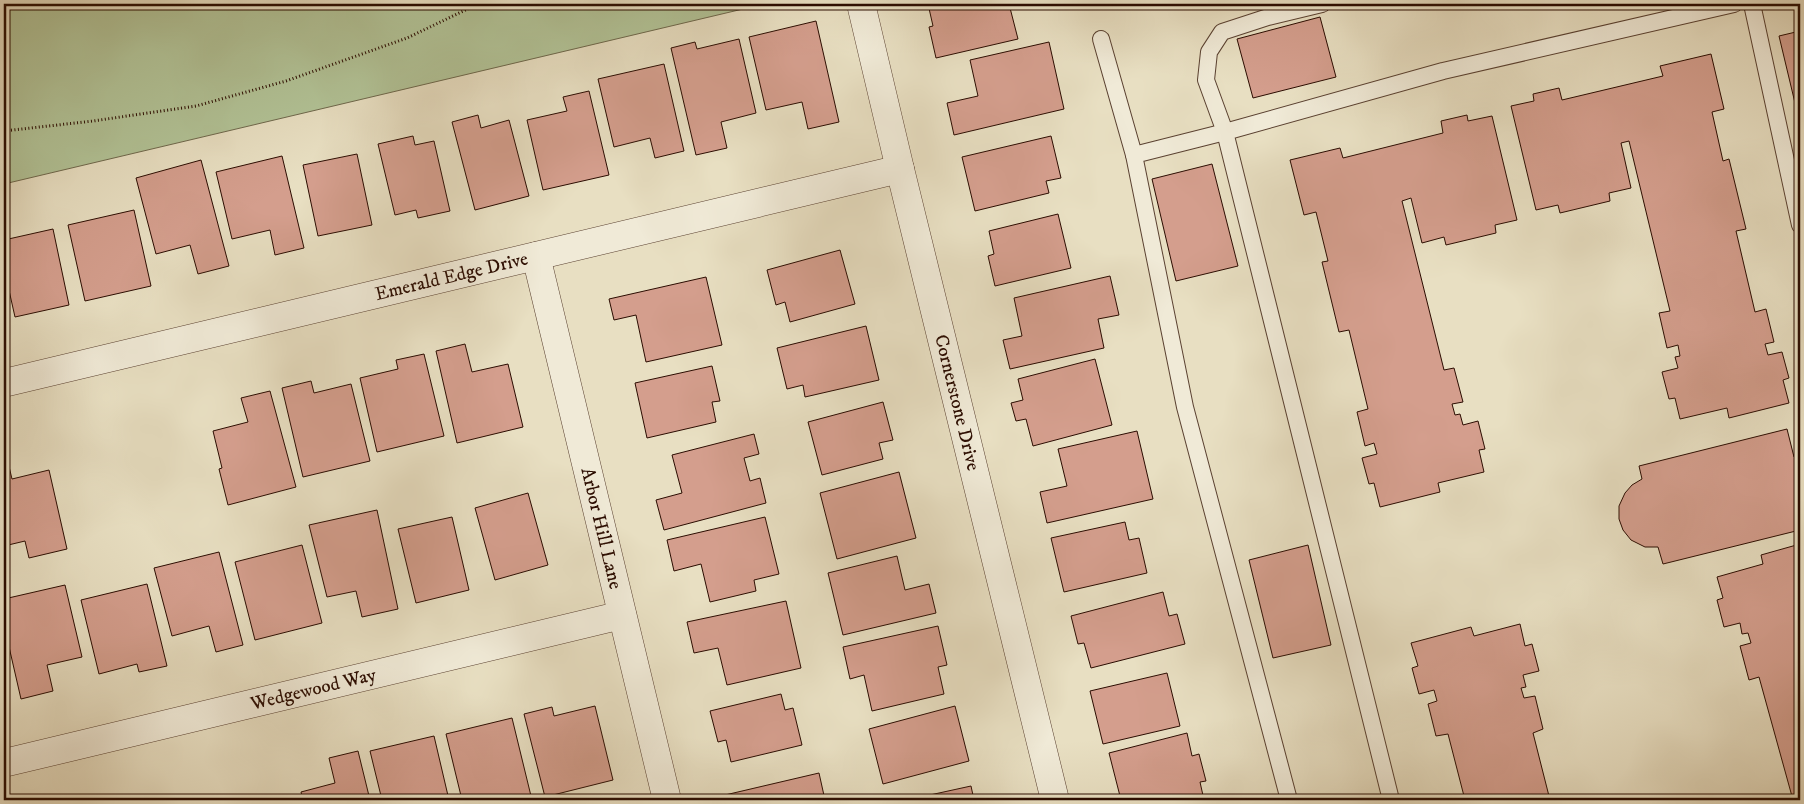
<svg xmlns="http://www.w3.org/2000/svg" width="1804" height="804" viewBox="0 0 1804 804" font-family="'IM FELL DW Pica',serif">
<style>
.green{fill:#b2c397;stroke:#6e684c}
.building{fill:#d49e8d;stroke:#2b0c01}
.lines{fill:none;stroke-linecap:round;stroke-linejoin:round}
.lane-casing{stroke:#5a4131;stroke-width:18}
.street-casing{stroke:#5a4131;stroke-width:29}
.path{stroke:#2b0c01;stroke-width:3;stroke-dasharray:1 2.5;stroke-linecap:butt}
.lane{stroke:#f0ead7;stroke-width:16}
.street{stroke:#f0ead7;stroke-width:28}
.labels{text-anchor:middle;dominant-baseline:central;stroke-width:4;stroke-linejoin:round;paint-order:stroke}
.street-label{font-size:19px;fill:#2b0c01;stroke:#f0ead7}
</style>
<rect width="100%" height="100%" fill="#e8dfc2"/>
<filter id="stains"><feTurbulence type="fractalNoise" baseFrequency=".004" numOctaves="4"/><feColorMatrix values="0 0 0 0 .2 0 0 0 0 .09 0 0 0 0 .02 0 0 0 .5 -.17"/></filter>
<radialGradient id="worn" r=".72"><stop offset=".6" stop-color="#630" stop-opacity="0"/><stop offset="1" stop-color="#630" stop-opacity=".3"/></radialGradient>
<!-- green -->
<polygon class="green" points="4,4 764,4 4,184"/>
<!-- building -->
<g class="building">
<polygon points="928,4 1009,4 1018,39 936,58 929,27 933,26"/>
<polygon points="1320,17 1336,77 1253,98 1237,39"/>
<polygon points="816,21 839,122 808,129 802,102 766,110 749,37"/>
<polygon points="1800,31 1800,124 1779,36"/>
<polygon points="739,39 756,113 721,122 727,148 696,155 671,48 695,42 697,49"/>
<polygon points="1049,42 1064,109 954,135 947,103 978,96 970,60"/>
<polygon points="1711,54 1724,109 1712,112 1723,161 1729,159 1746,229 1736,231 1755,312 1766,309 1774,342 1765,344 1768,355 1782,352 1789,378 1783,380 1789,403 1729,418 1727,408 1680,419 1675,398 1669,399 1662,372 1678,368 1675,357 1680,356 1678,345 1667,348 1659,313 1670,311 1629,141 1621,143 1631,188 1609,193 1610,201 1560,213 1558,205 1536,210 1511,106 1534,101 1533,94 1559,88 1562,100 1663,76 1660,66"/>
<polygon points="664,64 684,151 655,158 650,138 614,147 598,79"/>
<polygon points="589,91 609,175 543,190 527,120 567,111 563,97"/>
<polygon points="478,115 481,128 509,120 529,196 475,210 452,122"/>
<polygon points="1467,115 1468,121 1492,116 1517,220 1495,225 1496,233 1446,245 1444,237 1422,243 1411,198 1402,201 1444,370 1454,368 1463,402 1452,404 1455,415 1460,414 1463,425 1478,421 1485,449 1479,450 1484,472 1438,483 1440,492 1380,507 1374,483 1369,484 1362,458 1377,454 1374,443 1365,446 1357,412 1368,409 1349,330 1339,332 1322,262 1328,261 1316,212 1304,215 1290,160 1340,148 1343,158 1443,133 1441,121"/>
<polygon points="413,136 415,145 434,141 450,211 418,218 416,210 395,215 378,144"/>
<polygon points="1051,136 1061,178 1046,181 1049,193 975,211 962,157"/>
<polygon points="357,154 372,225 318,236 303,165"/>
<polygon points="282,156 304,248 275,255 270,230 232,239 216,172"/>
<polygon points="201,160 229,266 198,274 190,245 156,254 136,178"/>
<polygon points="1212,164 1238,266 1176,281 1152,179"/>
<polygon points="134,210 151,286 85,301 68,225"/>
<polygon points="1058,214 1071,268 995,286 988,256 994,254 989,231"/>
<polygon points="53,229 69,305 15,317 4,268 4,240"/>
<polygon points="840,250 855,304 790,322 785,302 776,305 767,270"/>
<polygon points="1110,276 1119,315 1098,319 1104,348 1010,369 1003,340 1022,336 1014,298"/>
<polygon points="706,277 722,345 646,362 636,315 614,320 609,299"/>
<polygon points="866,326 879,380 805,397 803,385 787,389 777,348"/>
<polygon points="465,344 472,372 508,364 523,427 457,443 436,351"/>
<polygon points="424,354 444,436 377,452 360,378 398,369 396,360"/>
<polygon points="1095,359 1112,425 1033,446 1026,419 1016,421 1011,403 1023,400 1018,379"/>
<polygon points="712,366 720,401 712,402 716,422 647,438 635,383"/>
<polygon points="311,381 314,393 351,384 370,461 303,477 282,388"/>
<polygon points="270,391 296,487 228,505 219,469 222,468 213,431 248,422 241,398"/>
<polygon points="883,402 893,440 879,443 883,459 822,475 808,422"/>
<polygon points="1787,429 1794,457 1800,456 1800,530 1663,564 1658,547 1645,547 1631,540 1623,530 1619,519 1619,506 1625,493 1632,485 1642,479 1639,466"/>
<polygon points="1137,431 1153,499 1047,523 1040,492 1067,486 1058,449"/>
<polygon points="754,434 759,454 744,458 750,481 760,478 766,503 664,530 656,500 682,493 672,455"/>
<polygon points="6,454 12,479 49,470 67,549 29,558 25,541 4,546 4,455"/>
<polygon points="899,472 916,538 837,559 820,493"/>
<polygon points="528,493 548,565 495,580 475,508"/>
<polygon points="377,510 398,609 362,617 356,591 327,597 309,525"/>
<polygon points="452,517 469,590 416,603 398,529"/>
<polygon points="765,517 779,574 754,580 756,591 710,602 701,564 674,571 667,540"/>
<polygon points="1125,522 1129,540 1139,538 1147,573 1064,592 1051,538"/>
<polygon points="1800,544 1800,800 1793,800 1759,677 1749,680 1740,646 1751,643 1748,633 1742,634 1740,623 1724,627 1717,600 1723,598 1717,577 1763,564 1761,555"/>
<polygon points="302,545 322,623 255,640 235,562"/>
<polygon points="1308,545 1331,645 1273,658 1249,560"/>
<polygon points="219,552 243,645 216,652 209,626 172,636 154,568"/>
<polygon points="897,556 905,590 929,584 936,613 843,635 828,573"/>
<polygon points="147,584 167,666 139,672 137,664 99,674 81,600"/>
<polygon points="65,585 82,657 47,665 53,691 21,699 4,625 4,599"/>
<polygon points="1163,592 1169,616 1177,614 1185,644 1091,668 1084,643 1078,644 1071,616"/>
<polygon points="786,601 801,668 727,685 718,648 694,653 687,622"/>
<polygon points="1520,624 1525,646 1532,644 1539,671 1523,675 1526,687 1521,688 1524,698 1535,696 1543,729 1533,733 1550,800 1465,800 1448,734 1436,736 1428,704 1437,701 1434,690 1419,694 1412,668 1418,666 1411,643 1471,627 1474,636"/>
<polygon points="938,626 947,665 938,667 944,694 872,711 864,675 850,679 843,647"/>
<polygon points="1167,673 1180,726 1103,744 1090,691"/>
<polygon points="781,694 785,710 793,708 802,745 731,762 726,740 718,742 710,711"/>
<polygon points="595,706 613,780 545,797 524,714 552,707 554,716"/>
<polygon points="955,706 969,761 883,784 869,729"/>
<polygon points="512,718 531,796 512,800 462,800 446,734"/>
<polygon points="1187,733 1192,756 1199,754 1206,781 1200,782 1204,800 1121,800 1109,753"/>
<polygon points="434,736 449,800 382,800 370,751"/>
<polygon points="358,751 370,800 303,800 301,792 335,783 329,758"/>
<polygon points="819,773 825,800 726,800 725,795"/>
<polygon points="971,786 974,800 907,800"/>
</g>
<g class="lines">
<!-- lane casing -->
<g class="lane-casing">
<g id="lane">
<polyline points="1752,4 1800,225"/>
<polyline points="1101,39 1134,155"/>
<polyline points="1289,800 1185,407 1134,155 1225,132 1206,80 1209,52 1222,32 1268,17 1322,4"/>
<polyline points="1391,800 1225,132 1443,71 1734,4"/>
</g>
</g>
<!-- street casing -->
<g class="street-casing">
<g id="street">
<path id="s1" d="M861,4l39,165 155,631"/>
<path id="s2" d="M536,256l131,544"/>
<path id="s3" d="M4,383l896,-214"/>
<path id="s4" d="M4,763l618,-148"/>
</g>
</g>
<!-- path -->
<polyline class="path" points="4,131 93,121 196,106 286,81 407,38 478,4"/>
<!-- lane -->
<use href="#lane" class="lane"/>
<!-- street -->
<use href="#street" class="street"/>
</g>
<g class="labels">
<!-- street labels -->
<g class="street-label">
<text stroke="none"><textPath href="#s3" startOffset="460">Emerald Edge Drive</textPath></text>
<text stroke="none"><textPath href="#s1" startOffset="410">Cornerstone Drive</textPath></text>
<text stroke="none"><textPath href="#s2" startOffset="280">Arbor Hill Lane</textPath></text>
<text stroke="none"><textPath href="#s4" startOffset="318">Wedgewood Way</textPath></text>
</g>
</g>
<!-- margin -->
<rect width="1804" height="804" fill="none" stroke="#e8dfc2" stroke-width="20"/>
<rect x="5" y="5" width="1794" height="794" fill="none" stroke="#2b0c01" stroke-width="2.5"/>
<rect x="10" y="10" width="1784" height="784" fill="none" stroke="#2b0c01"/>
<rect width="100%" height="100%" filter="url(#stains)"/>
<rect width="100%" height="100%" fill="url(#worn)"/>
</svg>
